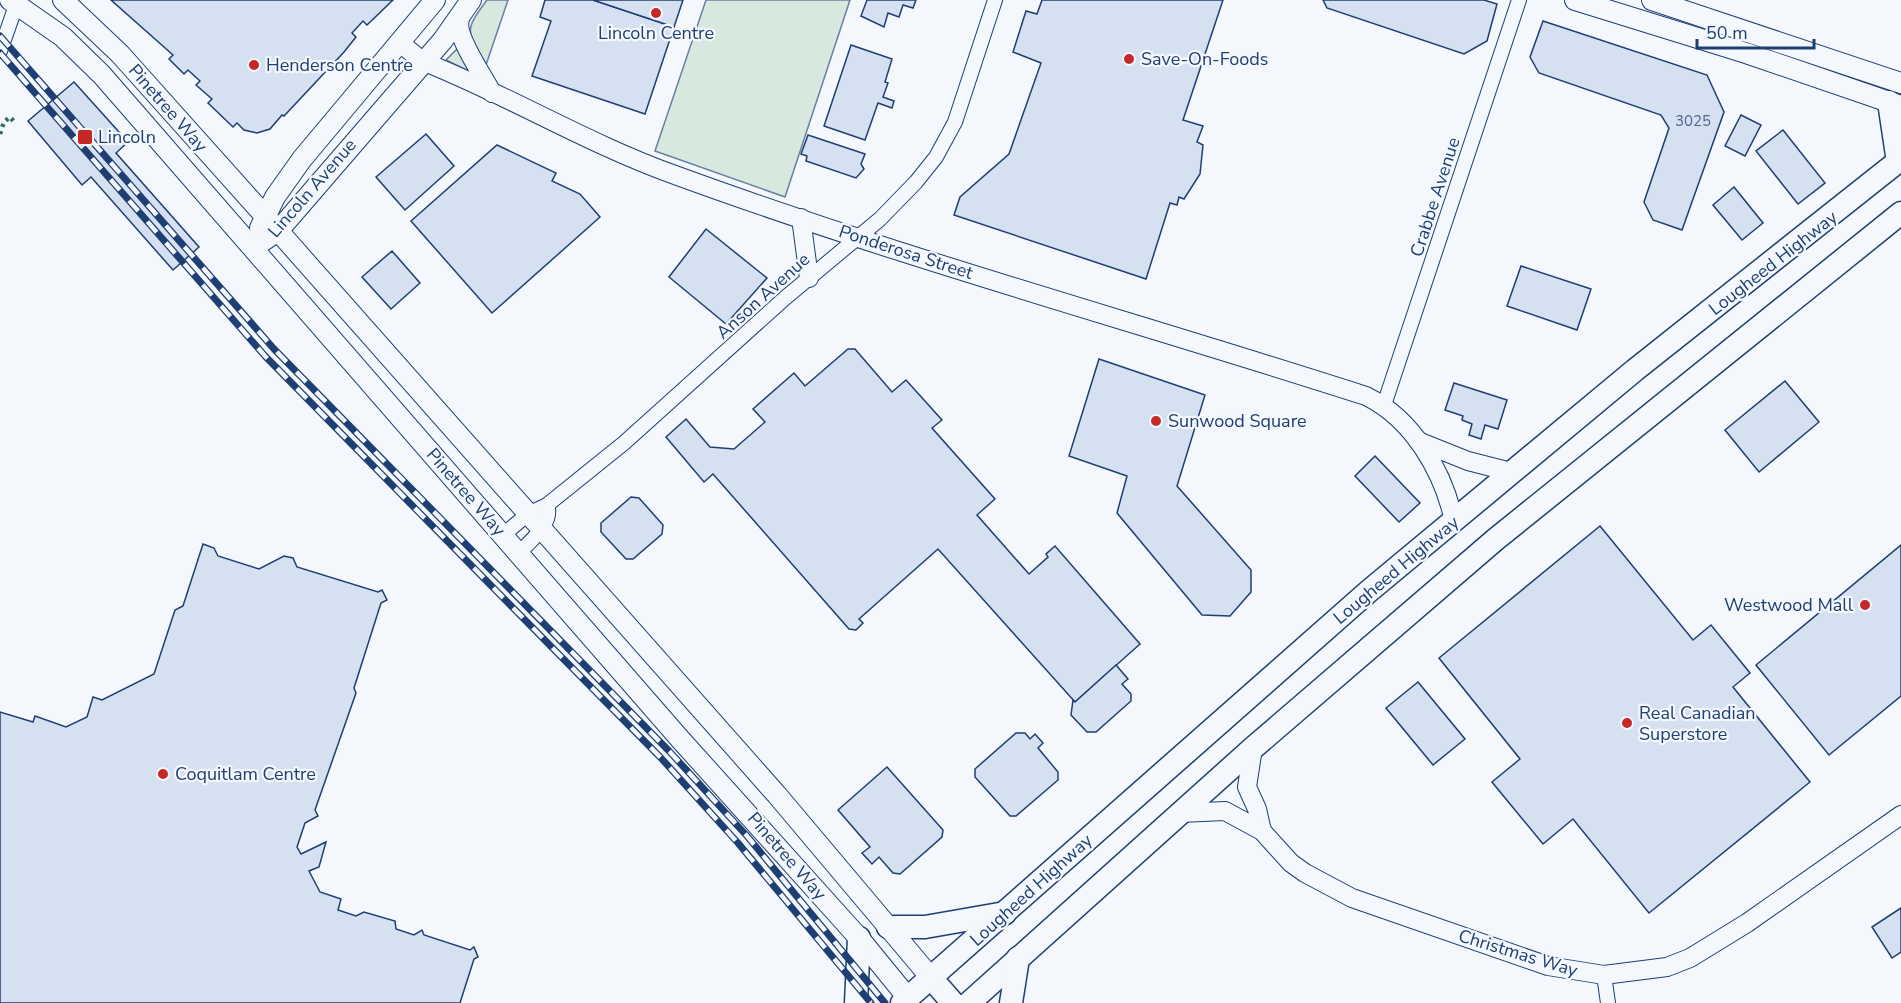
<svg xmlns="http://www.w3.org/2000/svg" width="1901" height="1003" viewBox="0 0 1901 1003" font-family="'Nunito Sans',sans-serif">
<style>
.green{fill:#d7e8df;stroke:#687fa3;stroke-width:1.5}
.building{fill:#d5e0f0;stroke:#1d3f73;stroke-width:1.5}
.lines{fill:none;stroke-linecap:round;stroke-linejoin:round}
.minor-casing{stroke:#1d3f73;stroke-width:16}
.tertiary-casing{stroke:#1d3f73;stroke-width:20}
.secondary-casing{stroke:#1d3f73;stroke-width:22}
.primary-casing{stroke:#1d3f73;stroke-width:25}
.minor{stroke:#f4f7fb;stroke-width:14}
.tertiary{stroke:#f4f7fb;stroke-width:18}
.secondary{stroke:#f4f7fb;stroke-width:20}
.primary{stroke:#f4f7fb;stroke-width:22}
.rail-casing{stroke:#1d3f73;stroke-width:7}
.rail{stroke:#f4f7fb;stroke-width:4.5;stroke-dasharray:14;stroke-linecap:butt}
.hedge{stroke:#2c6c60;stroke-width:4.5;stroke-dasharray:3 4.5;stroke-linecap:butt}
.poi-dot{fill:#c62828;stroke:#f4f7fb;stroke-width:2}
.labels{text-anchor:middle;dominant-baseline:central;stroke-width:4.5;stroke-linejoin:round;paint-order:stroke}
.number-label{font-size:15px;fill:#4b6792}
.poi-label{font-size:18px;fill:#1d3f73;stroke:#f4f7fb;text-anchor:start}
.street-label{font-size:18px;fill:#1d3f73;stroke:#f4f7fb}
</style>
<rect width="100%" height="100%" fill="#f4f7fb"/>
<!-- green -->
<g class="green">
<path d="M487,0h21l-22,65c-19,-34 -23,-33 1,-65z"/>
<polygon points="706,0 850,0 785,197 655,151"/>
<polygon points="459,47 470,69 468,71 446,60"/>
</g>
<!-- building -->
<g class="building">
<polygon points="111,0 393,0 367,25 363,21 352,33 356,37 344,52 284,116 282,115 270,129 257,133 244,130 237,123 233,127 208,103 212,99 196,85 200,81 188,70 184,74 169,59 173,55"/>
<polygon points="545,0 593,0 674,27 645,114 532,76 551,21 540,17"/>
<polygon points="593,0 683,0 674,27"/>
<polygon points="867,0 916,0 913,8 903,5 899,17 888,13 884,27 861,16"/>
<polygon points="1042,0 1223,0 1183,120 1203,126 1197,142 1203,145 1200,174 1184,199 1179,197 1177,205 1170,203 1146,279 954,215 960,197 1009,154 1041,63 1013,52 1026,11 1037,14"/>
<polygon points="1323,0 1484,0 1497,4 1487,41 1464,54 1327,8"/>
<polygon points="1543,21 1707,75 1724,112 1682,230 1653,220 1644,202 1669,128 1661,115 1539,73 1530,57"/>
<polygon points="851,45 892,59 885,82 888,83 883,97 894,101 892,108 878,103 865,140 824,126"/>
<polygon points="74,82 128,142 116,153 199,247 173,270 91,177 82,185 28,121"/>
<polygon points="1741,115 1761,125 1745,156 1725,146"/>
<polygon points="1783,130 1825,183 1798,204 1756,151"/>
<polygon points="426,134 454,166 405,210 376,177"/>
<polygon points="808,135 865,154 861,164 864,169 856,178 806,161 807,156 801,154"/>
<polygon points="497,145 556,173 552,181 580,194 600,217 492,313 411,221"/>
<polygon points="1734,187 1763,223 1742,240 1713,205"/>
<polygon points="706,229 767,278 726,324 669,277"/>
<polygon points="392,251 420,283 391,309 362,277"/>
<polygon points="1521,266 1591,289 1577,330 1507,306"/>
<polygon points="848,349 855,349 892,392 906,380 942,420 932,428 995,499 977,515 1029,574 1048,557 1046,554 1055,546 1140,644 1075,702 938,549 859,619 863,623 856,630 849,629 713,474 704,482 666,437 686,419 710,447 734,449 765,422 753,409 794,373 805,386"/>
<polygon points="1099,359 1205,395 1177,486 1251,570 1251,592 1230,616 1202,615 1117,513 1127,476 1069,456"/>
<polygon points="1785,381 1819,422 1759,472 1725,430"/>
<polygon points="1454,383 1507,400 1498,429 1485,425 1481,439 1469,435 1472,424 1462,420 1463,416 1445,410"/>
<polygon points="1375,456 1420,503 1399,522 1355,476"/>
<polygon points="631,497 639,498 663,525 662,534 633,559 626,559 601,532 601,523"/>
<polygon points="1600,526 1693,640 1711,625 1750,673 1733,687 1810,782 1649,913 1573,819 1543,844 1492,782 1520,759 1439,658"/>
<polygon points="203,544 214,548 218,556 259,569 284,556 293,558 297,567 378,592 382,590 387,600 381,603 354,688 356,693 315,810 318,816 305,823 297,847 301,854 326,842 319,867 309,871 320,892 341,899 338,910 356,916 364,912 395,921 396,929 414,935 422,930 424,935 470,950 474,947 478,957 474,959 460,1003 0,1003 0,712 33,722 35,716 66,727 87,717 93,697 102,700 154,674 175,610 183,606"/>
<polygon points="1901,545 1901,696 1829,755 1756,665"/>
<polygon points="1116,665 1128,679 1122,684 1131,694 1131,701 1096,732 1087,732 1071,715 1073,700 1075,702"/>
<polygon points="1418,682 1465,739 1433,765 1386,708"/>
<polygon points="1016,733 1025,733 1030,739 1035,734 1043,743 1038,748 1058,772 1058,780 1016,816 1010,816 975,777 975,769"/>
<polygon points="887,767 943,830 942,837 900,874 893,873 879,857 872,864 862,853 870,847 838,810"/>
<polygon points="1901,908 1901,952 1892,958 1872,927"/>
</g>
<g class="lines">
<!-- minor casing -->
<g class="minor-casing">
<g id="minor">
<polyline points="0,51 18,0"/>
<polyline points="1384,405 1519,0"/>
<polyline points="503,535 528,514 547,505 624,443 785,298 880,219 916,182 936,157 955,122 995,0"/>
<path d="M519,553c11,-12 35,-30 28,-48"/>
<polyline points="1604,975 1608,1003"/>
</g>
</g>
<!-- tertiary casing -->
<g class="tertiary-casing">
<g id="tertiary">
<path d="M460,19c-6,17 24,57 32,74"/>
<path d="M399,42l23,19c86,34 166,83 253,114 227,83 461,147 691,221 47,23 77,75 88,125"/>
<polyline points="801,218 809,278"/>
<polyline points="1418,441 1468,461 1511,472"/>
<polyline points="1253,748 1247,787 1257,809 1262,831"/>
<polyline points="1180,813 1225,811 1262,831 1291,863 1305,873 1352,898 1548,966 1604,975 1667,967 1690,958 1747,923 1901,815"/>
</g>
</g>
<!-- secondary casing -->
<g class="secondary-casing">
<g id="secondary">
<polyline points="10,0 63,37 102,75 680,739 859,938 908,998"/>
<polyline points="63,0 120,54 265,216 777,795 932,979"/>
<polyline points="1575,0 1746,53 1901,106"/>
<polyline points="1652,0 1901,83"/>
<polyline points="260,228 275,197 302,159 435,0"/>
<polyline points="254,247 278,231 443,40 471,0"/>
</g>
</g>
<!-- primary casing -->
<g class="primary-casing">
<g id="primary">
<polyline points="1889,102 1898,162"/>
<polyline points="888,927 925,927 1005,913"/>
<polyline points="932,979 953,1003"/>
<polyline points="856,1003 859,938"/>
<polyline points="902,1003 1369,591 1635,370 1901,159"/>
<polyline points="969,1003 1253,748 1496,539 1901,213"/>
<polyline points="1011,1003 1018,958"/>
</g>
</g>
<!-- minor -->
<use href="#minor" class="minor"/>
<!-- tertiary -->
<use href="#tertiary" class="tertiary"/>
<!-- secondary -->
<use href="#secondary" class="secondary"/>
<!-- primary -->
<use href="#primary" class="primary"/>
<!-- rail casing -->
<g class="rail-casing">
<g id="rail">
<polyline points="0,36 274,349 669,751 747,836 885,1003"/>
<polyline points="0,53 265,356 661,758 738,843 871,1003"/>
</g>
</g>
<!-- rail -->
<use href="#rail" class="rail"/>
<!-- hedge -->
<polyline class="hedge" points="0,134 4,122 10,117 16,124"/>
</g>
<!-- markers -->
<g class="poi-dot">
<circle cx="656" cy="13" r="6"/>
<circle cx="1129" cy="59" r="6"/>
<circle cx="254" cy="65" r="6"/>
<rect x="77" y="129" width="16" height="16" rx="3"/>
<circle cx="1156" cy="421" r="6"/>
<circle cx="1865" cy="605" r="6"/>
<circle cx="1627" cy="723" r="6"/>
<circle cx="163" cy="774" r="6"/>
</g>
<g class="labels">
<!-- number labels -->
<g class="number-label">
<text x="1693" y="121">3025</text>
</g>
<!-- poi labels -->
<g class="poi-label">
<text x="656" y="33" text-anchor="middle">Lincoln Centre</text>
<text x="1141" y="59">Save-On-Foods</text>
<text x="266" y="65">Henderson Centre</text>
<text x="98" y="137">Lincoln</text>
<text x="1168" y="421">Sunwood Square</text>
<text x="1853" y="605" text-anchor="end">Westwood Mall</text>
<text x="1639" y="713">Real Canadian<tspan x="1639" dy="21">Superstore</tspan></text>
<text x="175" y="774">Coquitlam Centre</text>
</g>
<!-- street labels -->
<g class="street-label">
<text transform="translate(168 108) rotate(49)">Pinetree Way</text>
<text transform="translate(312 188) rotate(-49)">Lincoln Avenue</text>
<text transform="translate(1435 197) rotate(-72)">Crabbe Avenue</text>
<text transform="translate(906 252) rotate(18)">Ponderosa Street</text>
<text transform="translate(1773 263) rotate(-38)">Lougheed Highway</text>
<text transform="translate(763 296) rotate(-42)">Anson Avenue</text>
<text transform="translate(466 492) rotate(49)">Pinetree Way</text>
<text transform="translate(1396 570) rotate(-40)">Lougheed Highway</text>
<text transform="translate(787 856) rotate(49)">Pinetree Way</text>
<text transform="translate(1031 890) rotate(-42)">Lougheed Highway</text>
<text transform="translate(1518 953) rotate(17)">Christmas Way</text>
</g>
</g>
<!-- scale -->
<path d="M1697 39v9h117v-9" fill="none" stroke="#1d3f73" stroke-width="3"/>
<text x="1706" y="39" font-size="18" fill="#1d3f73" stroke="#f4f7fb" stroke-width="4.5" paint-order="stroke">50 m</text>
</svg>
